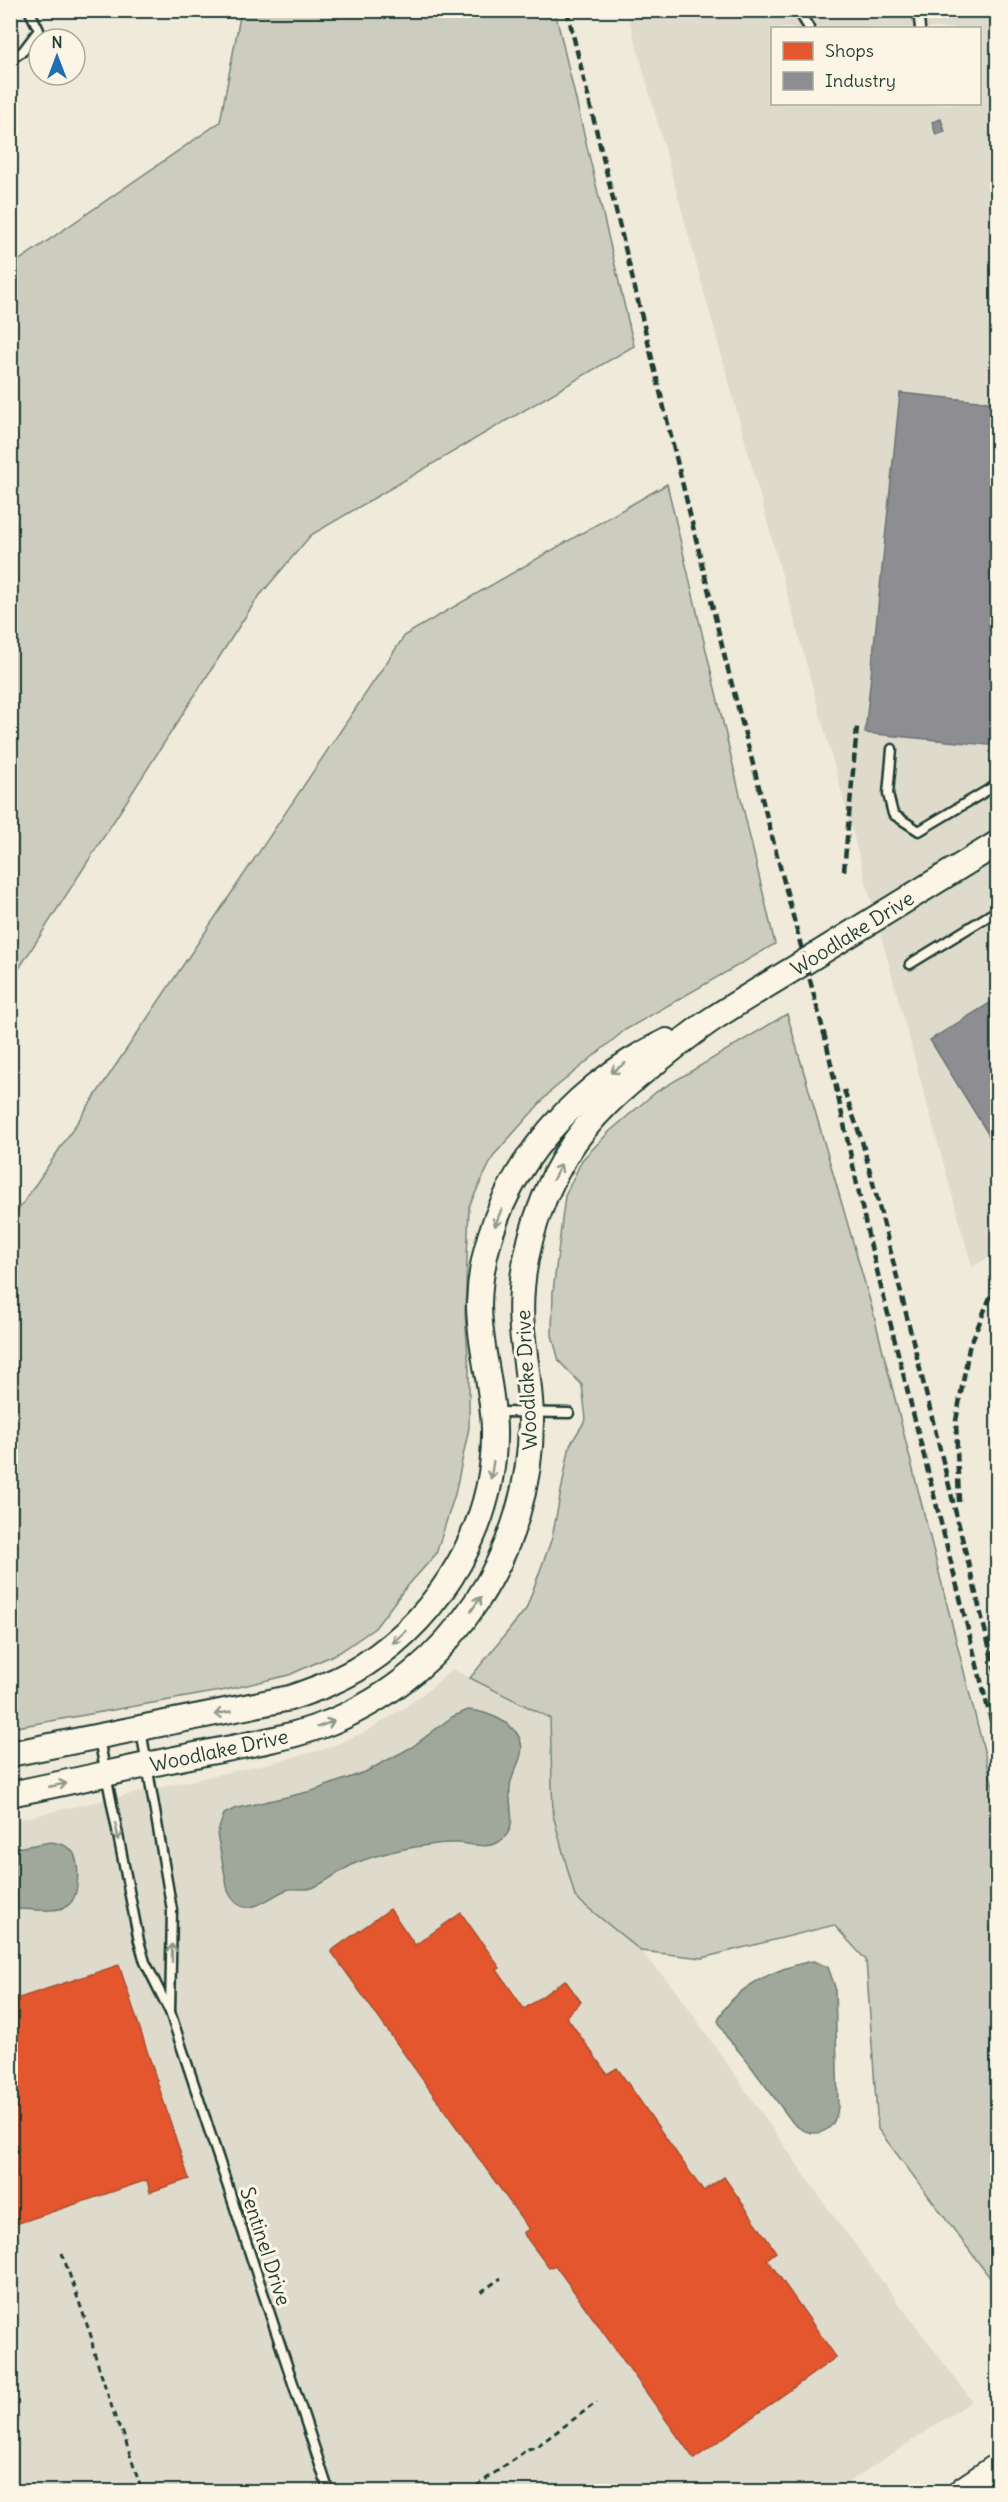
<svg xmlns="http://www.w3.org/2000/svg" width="1008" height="2502" viewBox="0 0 1008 2502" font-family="Delius,sans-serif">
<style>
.built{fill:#dedbcc;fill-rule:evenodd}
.green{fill:#cccdbf;stroke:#76857a;stroke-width:1.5}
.water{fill:#9fa89a;stroke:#6c7d71;stroke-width:1.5}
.shops{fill:#e4572e;stroke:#a94f30;stroke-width:1.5}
.industry{fill:#8d8d92;stroke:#6c7576;stroke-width:1.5}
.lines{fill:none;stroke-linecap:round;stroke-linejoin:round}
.lane-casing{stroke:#1f3d34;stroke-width:13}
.secondary-casing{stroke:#1f3d34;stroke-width:28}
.highway-casing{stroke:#1f3d34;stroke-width:34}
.path{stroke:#1f3d34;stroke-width:3;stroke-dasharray:6 4.5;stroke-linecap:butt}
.lane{stroke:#fcf5e5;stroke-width:8}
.secondary{stroke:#fcf5e5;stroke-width:24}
.highway{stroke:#fcf5e5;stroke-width:30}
.rail{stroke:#1f3d34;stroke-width:4.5;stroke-dasharray:9 4.5;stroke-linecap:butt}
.oneway{stroke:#8e998c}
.labels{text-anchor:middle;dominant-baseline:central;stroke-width:6;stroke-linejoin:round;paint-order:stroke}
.street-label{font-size:20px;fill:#1f3d34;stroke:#fcf5e5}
</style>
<rect width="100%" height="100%" fill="#efeada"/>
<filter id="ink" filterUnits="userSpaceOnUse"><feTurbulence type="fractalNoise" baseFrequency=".0167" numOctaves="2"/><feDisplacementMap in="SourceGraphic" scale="12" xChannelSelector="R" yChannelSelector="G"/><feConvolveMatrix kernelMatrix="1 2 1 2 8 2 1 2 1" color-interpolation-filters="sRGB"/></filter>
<g filter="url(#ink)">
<!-- built -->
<g class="built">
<path d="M627,11h370l1,1241 -26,15zM772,28h208v76h-208z"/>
<polygon points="452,1669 550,1718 553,1815 575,1897 641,1951 678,1993 826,2206 972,2401 835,2491 11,2492 11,1821 279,1761 328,1748 367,1731 404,1708 431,1688"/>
</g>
<!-- green -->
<g class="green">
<polygon points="241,11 555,11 634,346 311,535 256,600 11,981 11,266 220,122"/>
<polygon points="667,484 775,944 625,1030 550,1092 494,1155 469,1206 465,1314 469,1370 469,1428 455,1494 436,1554 403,1591 375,1628 340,1652 289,1675 226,1690 11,1728 11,1221 405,635"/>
<polygon points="787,1014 872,1308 997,1802 997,2287 878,2129 866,1960 834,1925 702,1958 641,1951 575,1897 553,1815 550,1718 470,1678 526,1609 552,1538 570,1445 586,1419 582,1385 559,1361 552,1335 553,1292 565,1196 582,1160 610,1131 656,1092"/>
</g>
<!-- water -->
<g class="water">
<path d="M468,1710c21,1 59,17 53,44 -2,12 -11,22 -11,34 -2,21 10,40 -11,54 -12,7 -27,2 -40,1 -30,-1 -76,9 -103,20 -16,7 -29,19 -44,25 -8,3 -18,-1 -26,2 -20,8 -42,34 -58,1l-11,-57 7,-20 10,-5 78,-18 53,-19 47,-25 40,-30z"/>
<path d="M51,1842c9,1 20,4 24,14 4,12 5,42 -8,50 -14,8 -40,2 -56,3v-60z"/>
<path d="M813,1961l15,6 7,20 3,120c-3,27 -25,34 -45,16l-46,-62 -21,-25 -8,-15c14,-34 61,-54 95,-60z"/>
</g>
<!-- shops -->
<g class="shops">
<polygon points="390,1909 415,1945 461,1913 500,1968 497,1970 524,2009 565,1980 581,2002 566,2016 607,2074 617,2068 703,2191 724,2177 776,2252 767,2259 836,2357 694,2459 555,2265 549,2268 523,2233 529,2229 331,1951"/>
<polygon points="119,1965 189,2179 150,2192 147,2180 10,2226 10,2001"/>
</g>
<!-- industry -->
<g class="industry">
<polygon points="941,119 945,132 936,135 932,122"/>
<polygon points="900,393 998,403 998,746 865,733"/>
<polygon points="998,998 998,1150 930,1040"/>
</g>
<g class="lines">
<!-- lane casing -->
<g class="lane-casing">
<g id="lane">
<polyline points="798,10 809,28"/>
<polyline points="918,10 920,28"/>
<polyline points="10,60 23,51 39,30 29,10"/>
<polyline points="892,749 888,794 893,814 919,831 998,784"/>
<polyline points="910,964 998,910"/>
<polyline points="494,1412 569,1413"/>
<polyline points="141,1730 172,1910 170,2011"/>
<polyline points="99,1739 139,1941 145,1962 170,2012 329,2492"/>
</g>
</g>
<!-- secondary casing -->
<g class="secondary-casing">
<g id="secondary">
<path d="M10,1754l280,-56c26,-9 51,-18 74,-33 78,-51 132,-141 130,-236 -1,-42 -15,-83 -15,-125 3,-116 88,-216 188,-263"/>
<path d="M10,1794c61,-12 120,-26 180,-38 48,-10 96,-16 141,-34 121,-49 200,-171 200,-301 0,-30 -6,-60 -9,-91 -5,-61 13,-123 44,-175 24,-39 55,-66 90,-93 18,-14 36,-29 55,-42 27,-18 56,-35 84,-52 68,-42 135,-83 203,-125"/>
</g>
</g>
<!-- highway casing -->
<g class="highway-casing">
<polyline id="highway" points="964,2492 998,2469"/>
</g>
<!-- path -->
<g class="path">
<polyline points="62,2253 92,2339 93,2349 117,2423 122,2430 142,2492"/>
<polyline points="481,2292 501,2278"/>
<polyline points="468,2492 528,2449 536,2447 597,2402"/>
</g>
<!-- lane -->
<use href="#lane" class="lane"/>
<!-- secondary -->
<use href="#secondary" class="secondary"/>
<!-- highway -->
<use href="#highway" class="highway"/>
<!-- rail -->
<g class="rail">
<polyline points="567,10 726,662 826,1041 868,1235 998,1748"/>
<polyline points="844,871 857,727"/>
<polyline points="844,1090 862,1141 885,1229 998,1682"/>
<polyline points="959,1502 956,1421 969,1348 998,1278"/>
</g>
</g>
<!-- one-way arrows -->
<defs><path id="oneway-shaft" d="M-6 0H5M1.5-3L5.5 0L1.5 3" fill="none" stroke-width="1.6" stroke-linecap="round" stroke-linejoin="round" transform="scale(1.5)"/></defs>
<g class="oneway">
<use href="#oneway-shaft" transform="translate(618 1068) rotate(146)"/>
<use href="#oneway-shaft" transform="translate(557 1172) rotate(-62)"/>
<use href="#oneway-shaft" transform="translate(498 1218) rotate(111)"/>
<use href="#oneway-shaft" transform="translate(492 1470) rotate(99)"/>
<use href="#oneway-shaft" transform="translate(476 1604) rotate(-56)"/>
<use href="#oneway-shaft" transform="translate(399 1637) rotate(137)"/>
<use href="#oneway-shaft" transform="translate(223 1713) rotate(169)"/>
<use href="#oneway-shaft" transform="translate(326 1724) rotate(-21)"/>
<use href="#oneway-shaft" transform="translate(58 1785) rotate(-11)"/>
<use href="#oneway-shaft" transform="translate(117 1832) rotate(79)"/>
<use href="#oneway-shaft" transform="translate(172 1953) rotate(-90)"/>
</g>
</g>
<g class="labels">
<!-- street labels -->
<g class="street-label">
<text transform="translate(852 933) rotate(-32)">Woodlake Drive</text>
<text transform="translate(526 1380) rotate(-93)">Woodlake Drive</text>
<text transform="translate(219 1750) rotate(-12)">Woodlake Drive</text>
<text transform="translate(266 2246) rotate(72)">Sentinel Drive</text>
</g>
</g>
<!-- margin -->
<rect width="1008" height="2502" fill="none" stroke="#fcf5e5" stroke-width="36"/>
<rect x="18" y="18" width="972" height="2466" fill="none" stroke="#1f3d34" stroke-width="2" filter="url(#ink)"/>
<!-- legend -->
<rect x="771" y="27" width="210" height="78" fill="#fcf5e5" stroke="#a4ab9e" stroke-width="1.5"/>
<rect x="783" y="42" width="30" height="18" fill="#e4572e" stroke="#a4ab9e" stroke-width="1.5"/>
<text x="825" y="57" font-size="18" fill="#1f3d34">Shops</text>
<rect x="783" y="72" width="30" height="18" fill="#8d8d92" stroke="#a4ab9e" stroke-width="1.5"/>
<text x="825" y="87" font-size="18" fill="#1f3d34">Industry</text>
<!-- north arrow -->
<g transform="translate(57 57)"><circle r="28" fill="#fcf5e5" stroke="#a4ab9e" stroke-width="1.5"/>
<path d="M0-4.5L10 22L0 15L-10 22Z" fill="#1f6fb2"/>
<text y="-9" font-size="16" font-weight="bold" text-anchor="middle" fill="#1f3d34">N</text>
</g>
</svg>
